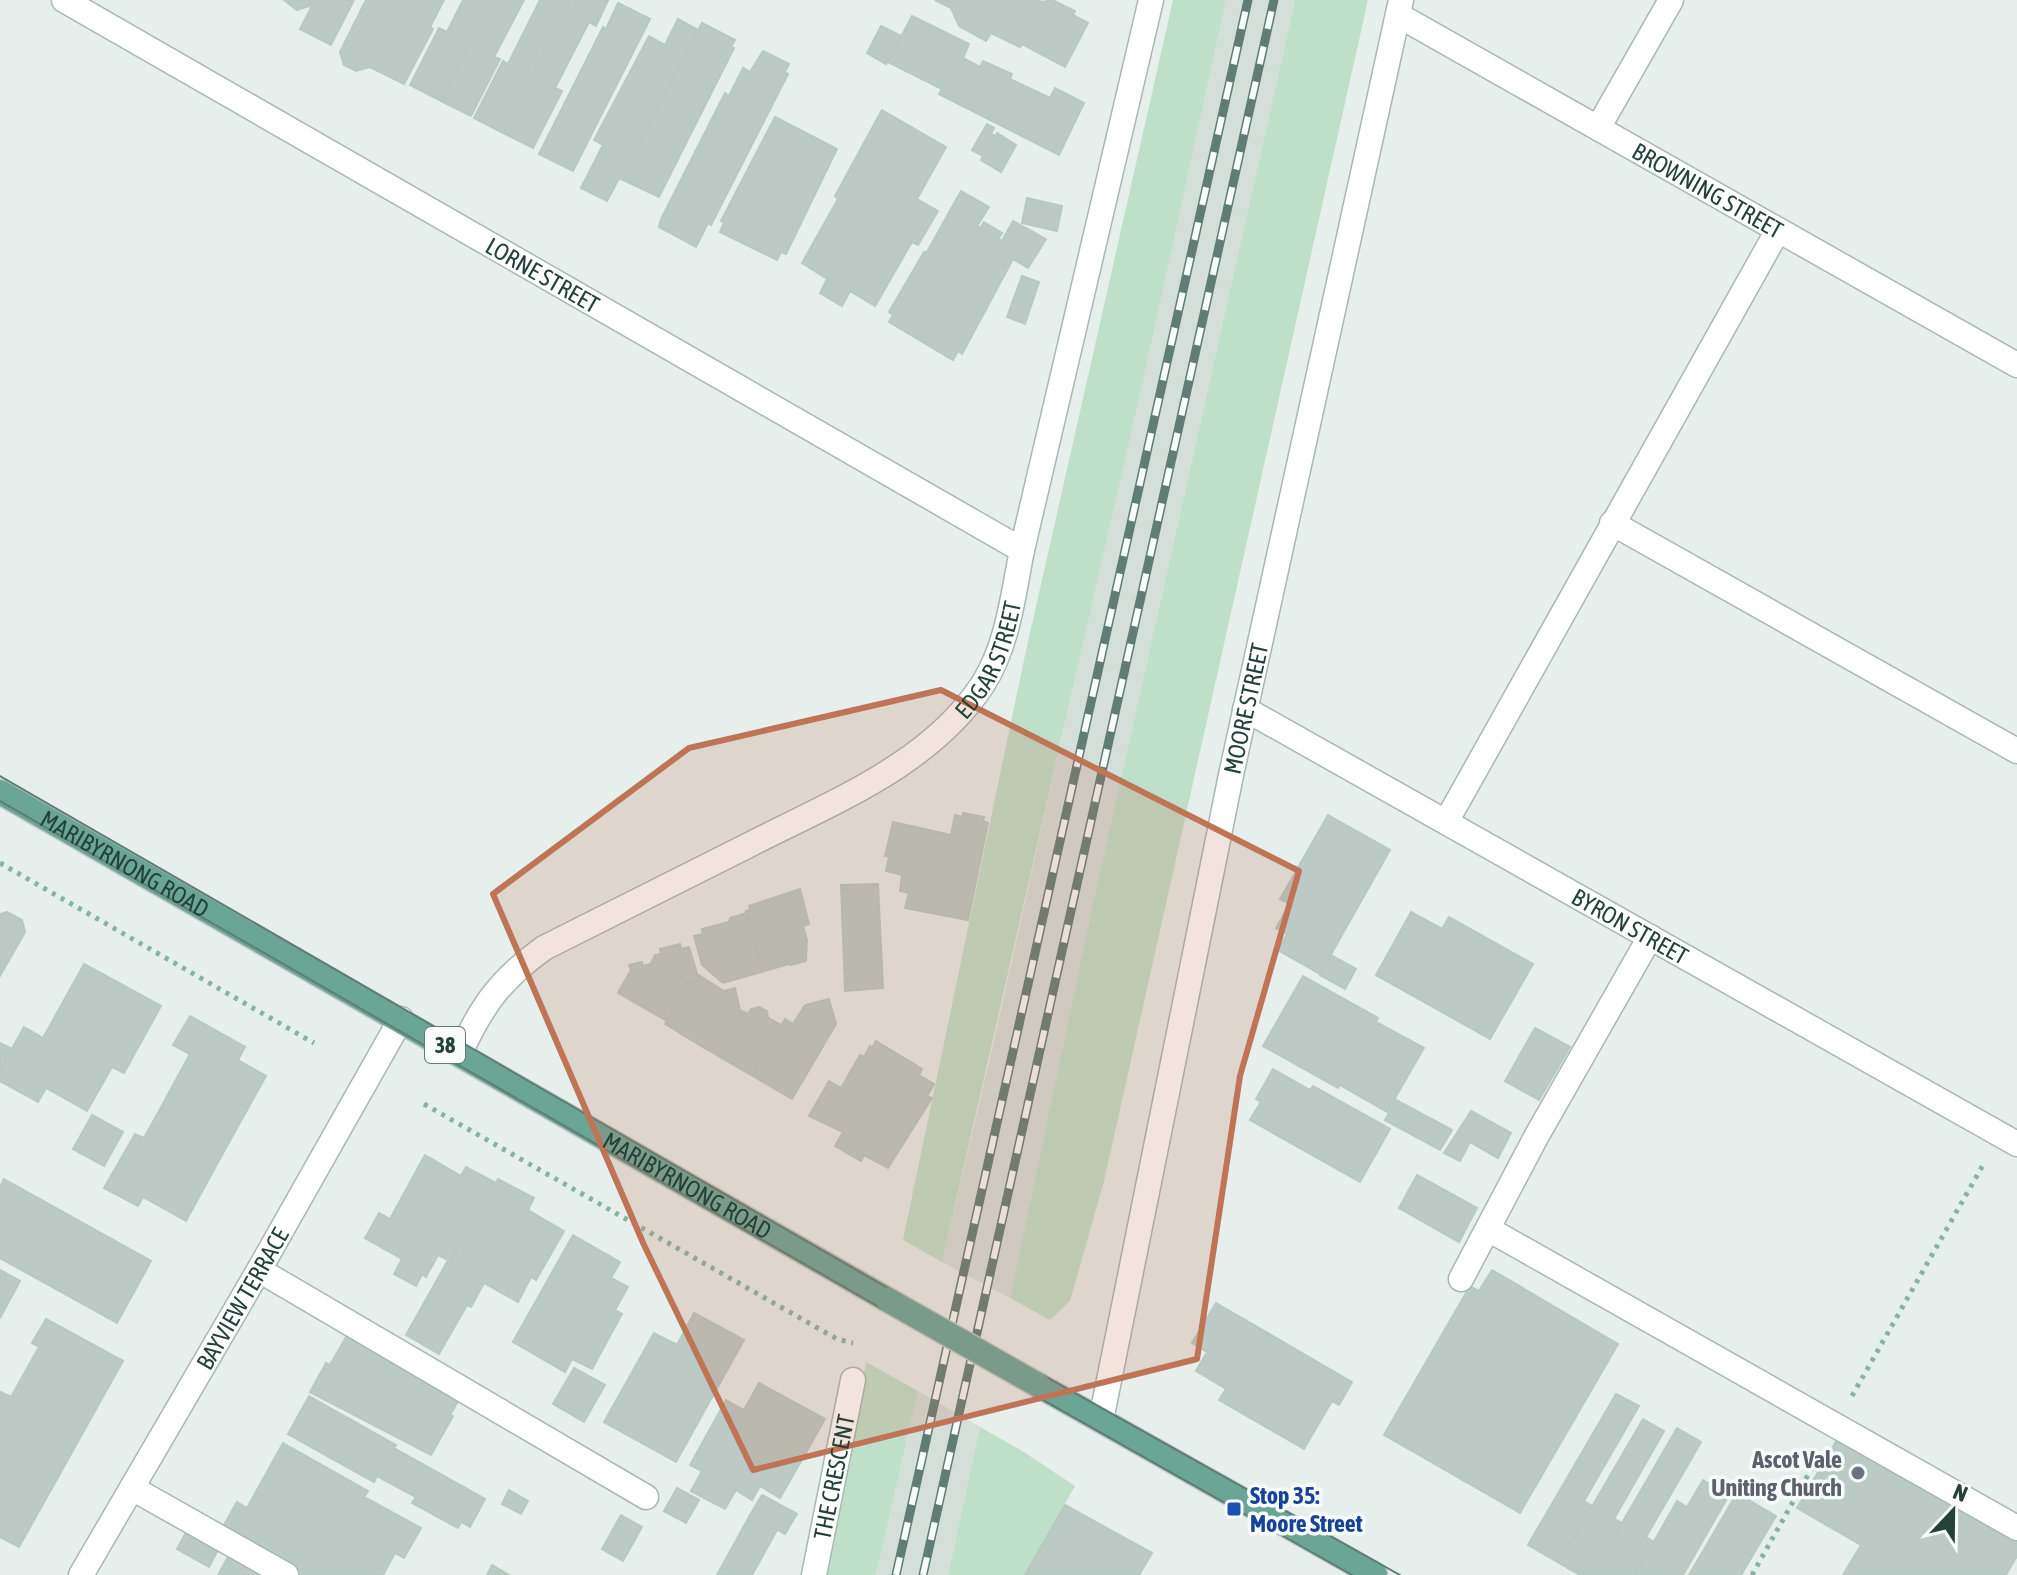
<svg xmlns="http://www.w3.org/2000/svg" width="2017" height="1575" viewBox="0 0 2017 1575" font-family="'Asap Condensed',sans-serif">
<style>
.built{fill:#d4dfda}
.green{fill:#bfe0c8}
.building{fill:#bbcac4;stroke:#b8c9c2;stroke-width:2}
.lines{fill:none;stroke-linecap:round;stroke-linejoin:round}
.minor-casing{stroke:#a8b8b2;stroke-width:27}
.major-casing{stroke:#c2cac8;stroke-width:27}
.path{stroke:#86b3a5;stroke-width:5;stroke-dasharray:4 6;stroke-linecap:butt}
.minor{stroke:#fff;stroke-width:24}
.major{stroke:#6aa596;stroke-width:24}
.tram{stroke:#5f7d75;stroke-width:2}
.rail-casing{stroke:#5f7d75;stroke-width:9}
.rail{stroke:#f7fbf9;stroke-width:6;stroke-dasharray:18;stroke-linecap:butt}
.major-bridge-casing{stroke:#c2cac8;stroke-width:27;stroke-linecap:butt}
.major-bridge{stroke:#6aa596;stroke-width:24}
.marked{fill:#c07456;fill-opacity:0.2;stroke:#c07456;stroke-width:6;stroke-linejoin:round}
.worship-dot{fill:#6b7280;stroke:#f7fbf9;stroke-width:3}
.transit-dot{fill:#1a4fb4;stroke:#f7fbf9;stroke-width:3}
.labels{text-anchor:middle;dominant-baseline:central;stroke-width:7;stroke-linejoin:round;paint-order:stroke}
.shield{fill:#f7fbf9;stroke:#637a73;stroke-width:2}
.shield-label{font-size:22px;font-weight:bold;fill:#24423a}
.street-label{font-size:24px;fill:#24423a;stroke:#f7fbf9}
.worship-label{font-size:24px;font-weight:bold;fill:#5b616d;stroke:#f7fbf9;text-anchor:end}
.transit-label{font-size:24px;font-weight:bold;fill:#164399;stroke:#f7fbf9;text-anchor:start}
</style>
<rect width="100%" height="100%" fill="#e6efeb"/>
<!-- built -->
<g class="built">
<polygon points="1226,0 1295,0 1095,894 1010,1298 942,1262 995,1037"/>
<polygon points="918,1391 980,1427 948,1575 876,1575"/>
</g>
<!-- green -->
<g class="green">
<polygon points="1173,0 1226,0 1143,380 942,1262 903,1240 1025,655"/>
<polygon points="1295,0 1368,0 1104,1181 1070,1301 1050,1320 1010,1298 1095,894"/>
<polygon points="866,1362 918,1391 876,1575 826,1575"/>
<polygon points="980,1427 1024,1452 1075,1486 1025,1575 948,1575"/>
</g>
<!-- building -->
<g class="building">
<polygon points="284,0 313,0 310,6 297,10"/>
<polygon points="315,0 354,0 331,45 300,29"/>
<polygon points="366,0 444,0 430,27 433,29 404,84 370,67 356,71 344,65 340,52"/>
<polygon points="463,0 493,0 441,101 410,85 439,28 447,32"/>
<polygon points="493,0 524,0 494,57 500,59 471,116 441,101"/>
<polygon points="540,0 570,0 503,133 474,118 503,61 508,64"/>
<polygon points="570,0 608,0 596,26 589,22 555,88 562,91 533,148 503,133"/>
<polygon points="935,0 1038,0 1042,2 1052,0 1075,11 1073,15 1088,23 1065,67 1022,44 1020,47 991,33 986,41 959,26 951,8"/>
<polygon points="618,3 650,19 573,171 539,154 603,27 606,29"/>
<polygon points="912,16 969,44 963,58 980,67 983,61 1012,74 1010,79 1050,98 1055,88 1084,103 1059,155 939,94 942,89 888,62"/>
<polygon points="678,19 698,30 607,201 581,188 603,145 594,140 649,36 665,45"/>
<polygon points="702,23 735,40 731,47 734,48 659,197 621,179"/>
<polygon points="881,26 901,36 886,64 867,53"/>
<polygon points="763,51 789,64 785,72 788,74 711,225 708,223 696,247 659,227 661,219 725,93 729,96 743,68 750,72"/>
<polygon points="882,110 946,147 917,199 938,211 918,245 912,242 875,306 850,291 842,306 820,293 827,279 802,263 838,199 835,196"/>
<polygon points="775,117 837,149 786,254 781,252 777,260 720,232 724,223 721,221"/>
<polygon points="987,124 994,128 991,134 996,136 997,133 1016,145 1001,172 981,160 983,156 972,150"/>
<polygon points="961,191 989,207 977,226 980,228 984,222 1002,233 998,239 1002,241 1013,221 1046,239 1028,268 1013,259 962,354 958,351 953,360 889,322 893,315 889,312 924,252 927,252"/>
<polygon points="1027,198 1062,206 1057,231 1022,223"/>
<polygon points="1022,276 1039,282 1025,324 1007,317"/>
<polygon points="963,813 984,817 983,821 988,823 968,920 905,908 909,893 900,891 902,875 886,871 889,857 885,856 893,822 951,835 955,815 962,817"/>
<polygon points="1328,815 1390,850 1320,974 1278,950 1287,934 1276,928 1290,904 1280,899"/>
<polygon points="878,884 883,988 845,991 841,885"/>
<polygon points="800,889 809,924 803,926 807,940 806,961 791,965 785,961 761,968 746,911 750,910 749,906"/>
<polygon points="7,912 22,920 25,932 0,976 0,914"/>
<polygon points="1411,912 1442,929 1449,917 1533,964 1490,1039 1376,975"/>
<polygon points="747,913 761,968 785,961 789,964 723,983 702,965 694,936 703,934 702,929 729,922 730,918"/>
<polygon points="680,944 681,949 689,947 699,980 688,982 667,1021 618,993 631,970 629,965 642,962 643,966 651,964 655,955 661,954 660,949"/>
<polygon points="1331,955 1356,969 1345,989 1320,975"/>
<polygon points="84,964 161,1006 124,1073 112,1067 87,1111 46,1088 38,1102 0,1081 0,1070 24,1027 43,1038"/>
<polygon points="697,974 724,991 735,988 741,1015 726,1018 708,1050 665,1024 688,982 699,980"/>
<polygon points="1303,976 1378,1018 1376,1022 1424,1048 1387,1112 1340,1085 1338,1088 1263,1046"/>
<polygon points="829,999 836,1024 792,1099 753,1076 785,1019 793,1024 805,1005"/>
<polygon points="759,1007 767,1011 768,1018 781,1025 753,1076 708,1050 726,1018 741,1015 740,1010 748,1014 751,1009"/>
<polygon points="190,1016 245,1047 238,1060 266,1076 227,1146 160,1109 190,1054 173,1045"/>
<polygon points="1535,1028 1570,1047 1539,1100 1505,1081"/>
<polygon points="876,1041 922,1069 919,1075 934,1084 927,1096 932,1098 888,1168 864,1155 861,1161 835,1146 843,1132 809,1116 829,1081 841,1088 860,1055 864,1057 870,1046 872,1048"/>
<polygon points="0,1043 12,1049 0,1070"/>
<polygon points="1273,1069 1310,1090 1313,1086 1390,1129 1360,1182 1250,1120 1261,1102 1256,1099"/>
<polygon points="1396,1100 1452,1130 1440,1150 1385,1120"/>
<polygon points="160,1109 227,1146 186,1221 143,1197 138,1206 104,1188 135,1134 144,1138"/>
<polygon points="1471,1111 1511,1133 1498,1158 1470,1142 1460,1161 1444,1153"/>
<polygon points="92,1115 123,1132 104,1166 73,1149"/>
<polygon points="425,1155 461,1176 466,1167 494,1182 450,1261 438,1255 426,1277 422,1274 416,1286 394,1274 402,1259 365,1238 379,1213 390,1219"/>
<polygon points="1417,1175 1477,1208 1459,1242 1399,1208"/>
<polygon points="4,1179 151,1261 117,1323 0,1258 0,1187"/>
<polygon points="498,1179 534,1198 528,1210 564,1231 536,1280 531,1277 518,1302 484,1283 471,1307 467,1305 439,1354 406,1335 447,1262 450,1264"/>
<polygon points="573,1235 620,1262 611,1278 628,1287 615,1310 622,1314 592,1369 572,1359 565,1372 513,1342"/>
<polygon points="0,1270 20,1281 0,1318"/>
<polygon points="1492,1270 1618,1344 1520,1513 1384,1435 1470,1286 1479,1291"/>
<polygon points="1216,1303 1352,1382 1339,1405 1332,1401 1304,1449 1219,1400 1226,1389 1196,1371 1207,1352 1192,1343"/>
<polygon points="694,1313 744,1340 676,1462 604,1422 654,1333 677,1345"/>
<polygon points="46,1319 123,1361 19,1547 0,1537 0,1394 1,1392 11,1397 39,1347 32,1343"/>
<polygon points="349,1332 460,1398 450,1415 453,1416 431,1455 310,1392 326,1363 330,1365"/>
<polygon points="574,1368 605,1385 584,1422 553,1404"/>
<polygon points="759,1383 825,1419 780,1498 760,1486 752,1500 736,1490 725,1509 691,1491 702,1471 690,1465 726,1400 744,1410"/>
<polygon points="1616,1394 1639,1406 1584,1501 1592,1506 1559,1563 1528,1545"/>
<polygon points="309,1396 396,1445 394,1448 485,1499 470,1527 461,1522 458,1528 412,1503 416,1497 377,1476 374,1482 288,1434"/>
<polygon points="1643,1419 1664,1431 1614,1519 1622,1523 1592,1575 1580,1575 1559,1563"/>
<polygon points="1677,1428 1701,1442 1646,1537 1654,1542 1635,1575 1592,1575"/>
<polygon points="1838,1438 2017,1542 2017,1556 2006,1575 1843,1575 1861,1545 1797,1508"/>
<polygon points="283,1443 368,1491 364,1497 421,1528 404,1558 263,1479"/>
<polygon points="263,1479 395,1553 383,1575 297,1575 220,1532 237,1502 247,1508"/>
<polygon points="1703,1480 1729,1495 1683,1575 1635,1575 1677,1501 1687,1507"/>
<polygon points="677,1488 699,1500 686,1523 664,1511"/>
<polygon points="509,1490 528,1501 521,1514 502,1504"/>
<polygon points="1737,1493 1776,1516 1741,1575 1689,1575"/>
<polygon points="762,1495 797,1514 785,1534 750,1515"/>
<polygon points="1065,1505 1152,1553 1139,1575 1025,1575"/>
<polygon points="621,1515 642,1527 623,1561 602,1549"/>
<polygon points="750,1515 777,1530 752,1575 717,1575"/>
<polygon points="186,1532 218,1550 209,1567 177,1549"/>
<polygon points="229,1555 265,1575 218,1575"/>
<polygon points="492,1565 509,1575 487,1575"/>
</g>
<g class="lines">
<!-- minor casing -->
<g class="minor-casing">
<g id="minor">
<path id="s1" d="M64,0l958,550"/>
<path id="s2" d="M1398,15l619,350"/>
<polyline points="1598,128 1671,0"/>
<polyline points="1612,523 2017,751"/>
<path id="s3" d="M1245,709l772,435"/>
<polyline points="1446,822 1778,230"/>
<path id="s4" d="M460,1053c22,-48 41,-74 84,-105 69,-34 138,-69 207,-104 82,-42 180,-80 232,-160 25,-39 30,-89 39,-134l129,-550"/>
<polyline points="1488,1229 2017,1528"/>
<polyline points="259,1270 646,1497"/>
<polyline points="1461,1279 1536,1137 1650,937"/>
<path id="s5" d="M1101,1420l130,-645 170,-775"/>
<polyline points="132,1488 286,1575"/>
<path id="s6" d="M81,1575l178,-305 142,-251"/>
<path id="s7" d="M814,1575l39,-195"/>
</g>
</g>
<!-- major casing -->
<g class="major-casing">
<g id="major">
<path id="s8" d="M0,792l888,508"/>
<polyline points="1038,1385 1375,1575"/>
</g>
</g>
<!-- path -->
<g class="path">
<polyline points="0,863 314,1043"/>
<polyline points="424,1104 837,1339 853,1343"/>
<polyline points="1852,1396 1983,1165"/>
<polyline points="1752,1575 1818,1457"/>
</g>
<!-- minor -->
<use href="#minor" class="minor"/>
<!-- major -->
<use href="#major" class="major"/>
<!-- tram -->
<g class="tram">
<polyline points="0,776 891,1290 1400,1575"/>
<polyline points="0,801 886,1311 1352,1575"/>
</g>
<!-- rail casing -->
<g class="rail-casing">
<g id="rail">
<polyline points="896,1575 1248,0"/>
<polyline points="923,1575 1274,0"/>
</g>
</g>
<!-- rail -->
<use href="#rail" class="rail"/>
<!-- major-bridge casing -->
<g class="major-bridge-casing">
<polyline id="major-bridge" points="888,1300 1038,1385"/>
</g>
<!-- major-bridge -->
<use href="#major-bridge" class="major-bridge"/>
</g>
<!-- marked area -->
<path class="marked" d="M941,690l358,181 -59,205 -43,283 -444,111 -109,-225 -151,-351 196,-146z"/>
<!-- markers -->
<circle class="worship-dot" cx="1858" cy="1473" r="8"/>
<rect class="transit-dot" x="1226" y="1501" width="16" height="16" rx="4"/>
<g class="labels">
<!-- shield labels -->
<rect class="shield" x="425" y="1027" width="40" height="36" rx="6"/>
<g class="shield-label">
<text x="445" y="1045">38</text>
</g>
<!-- street labels -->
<g class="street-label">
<text stroke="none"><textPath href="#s2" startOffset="356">BROWNING STREET</textPath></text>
<text stroke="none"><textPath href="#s1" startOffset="552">LORNE STREET</textPath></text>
<text stroke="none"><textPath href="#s4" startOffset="678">EDGAR STREET</textPath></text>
<text stroke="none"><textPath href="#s5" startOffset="726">MOORE STREET</textPath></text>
<text stroke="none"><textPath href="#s8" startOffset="144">MARIBYRNONG ROAD</textPath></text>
<text stroke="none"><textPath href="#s3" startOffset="442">BYRON STREET</textPath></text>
<text stroke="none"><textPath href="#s8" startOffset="792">MARIBYRNONG ROAD</textPath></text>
<text stroke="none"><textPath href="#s6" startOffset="320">BAYVIEW TERRACE</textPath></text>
<text stroke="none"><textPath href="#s7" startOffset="100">THE CRESCENT</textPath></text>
</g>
<!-- worship labels -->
<g class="worship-label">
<text x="1842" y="1459">Ascot Vale<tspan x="1842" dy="28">Uniting Church</tspan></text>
</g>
<!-- transit labels -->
<g class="transit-label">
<text x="1250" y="1495">Stop 35:<tspan x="1250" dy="28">Moore Street</tspan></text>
</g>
</g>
<!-- north arrow -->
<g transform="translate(1953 1511) rotate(22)" stroke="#f7fbf9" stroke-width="6" paint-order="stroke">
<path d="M0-6L14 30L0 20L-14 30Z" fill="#24423a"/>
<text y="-12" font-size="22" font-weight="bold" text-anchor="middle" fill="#24423a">N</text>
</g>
</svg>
